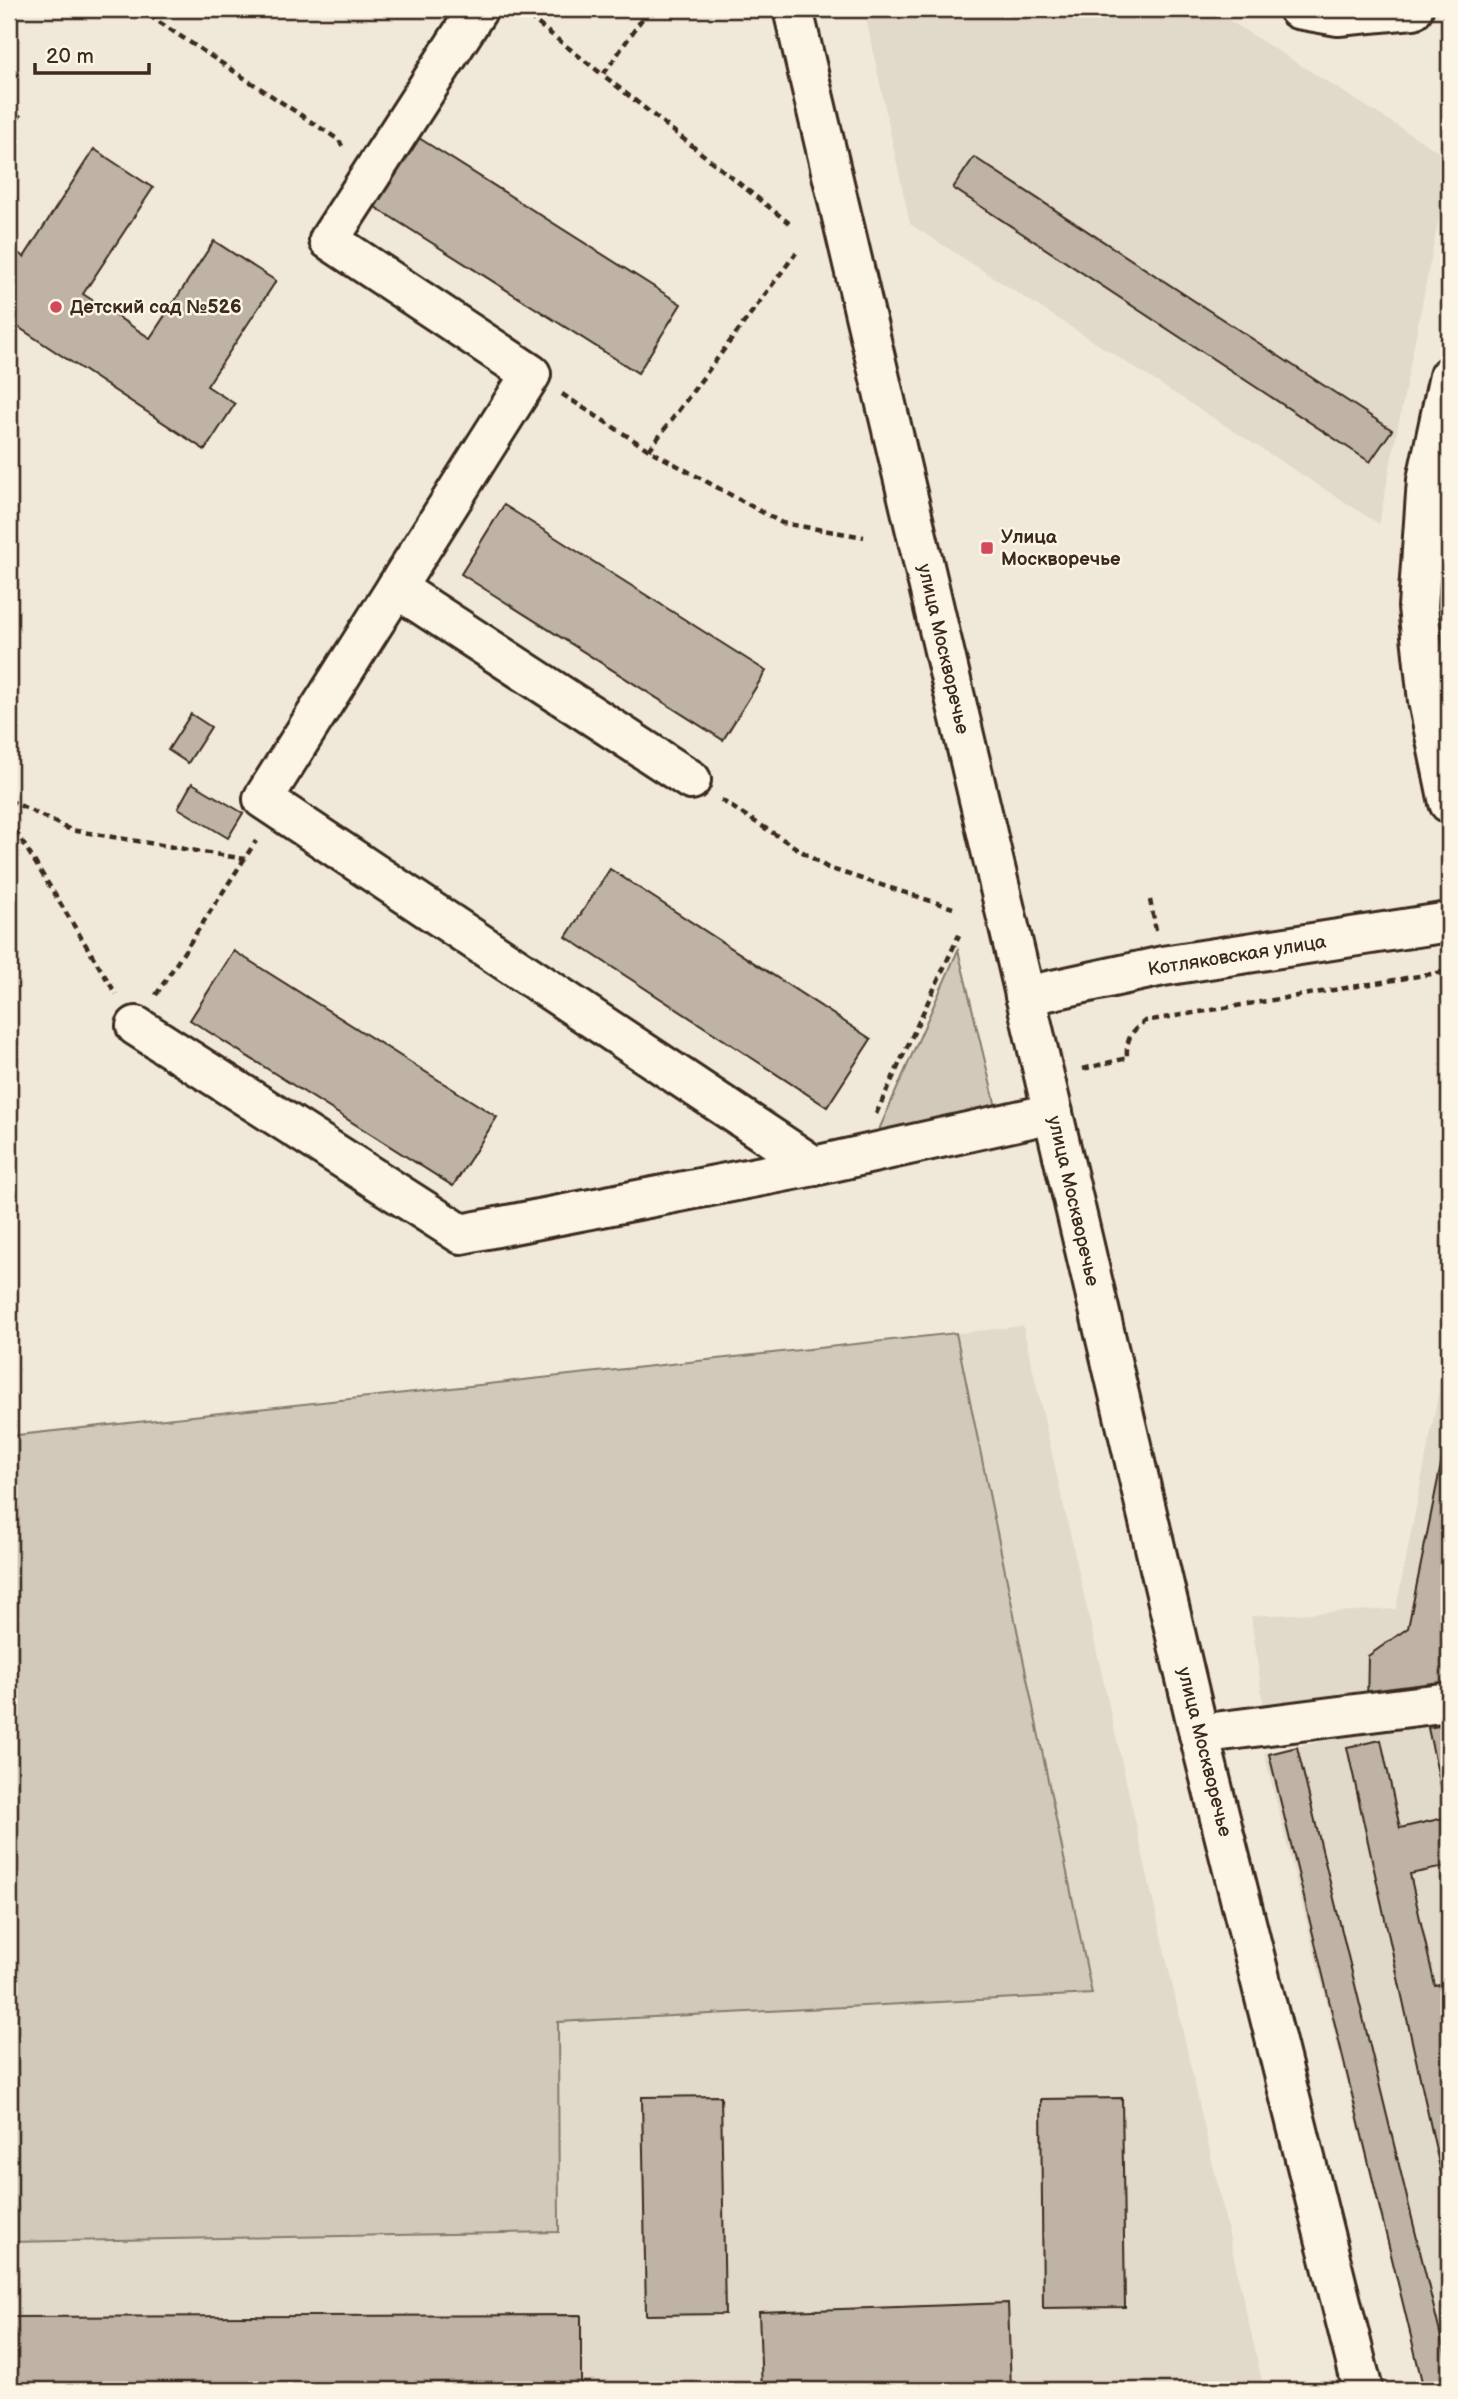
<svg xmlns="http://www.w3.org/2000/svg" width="1458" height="2399" viewBox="0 0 1458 2399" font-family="'Balsamiq Sans',sans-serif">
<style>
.built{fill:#e1d9c9}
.green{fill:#d2c9ba;stroke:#867a6c;stroke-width:2}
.building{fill:#beb3a4;stroke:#3b2a1e;stroke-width:2}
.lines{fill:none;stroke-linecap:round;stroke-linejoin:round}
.minor-casing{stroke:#3b2a1e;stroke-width:44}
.major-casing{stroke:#3b2a1e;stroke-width:44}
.path{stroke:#3b2a1e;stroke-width:4.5;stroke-dasharray:7 5;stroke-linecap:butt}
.minor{stroke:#fcf5e5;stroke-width:38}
.major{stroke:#fcf5e5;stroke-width:38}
.poi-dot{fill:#d1495b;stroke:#fcf5e5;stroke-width:2.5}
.labels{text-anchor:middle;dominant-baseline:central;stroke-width:5;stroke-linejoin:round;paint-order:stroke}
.poi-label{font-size:19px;font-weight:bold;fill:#3b2a1e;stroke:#fcf5e5;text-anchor:start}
.street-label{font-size:19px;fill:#3b2a1e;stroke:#fcf5e5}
</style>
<rect width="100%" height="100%" fill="#f0e9d9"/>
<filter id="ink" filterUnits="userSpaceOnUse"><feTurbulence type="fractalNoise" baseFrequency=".0143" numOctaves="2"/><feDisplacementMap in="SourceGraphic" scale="14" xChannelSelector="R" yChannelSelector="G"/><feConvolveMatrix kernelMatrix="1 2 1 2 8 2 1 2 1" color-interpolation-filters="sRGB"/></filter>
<g filter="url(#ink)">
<!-- built -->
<g class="built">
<polygon points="864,9 1211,9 1439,152 1448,171 1379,524 910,224"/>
<polygon points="1023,1326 1264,2390 9,2390 9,1436"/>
<polygon points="1449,1340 1449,1697 1266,1724 1251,1616 1396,1609"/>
<polygon points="1449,1716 1449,2390 1424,2390 1264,1753"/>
</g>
<!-- green -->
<g class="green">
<polygon points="958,950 997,1111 874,1141"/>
<polygon points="956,1333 1092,1994 558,2022 559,2232 9,2242 9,1436"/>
</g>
<!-- building -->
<g class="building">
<polygon points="9,108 21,116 9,134"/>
<polygon points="419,138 681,304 638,373 375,207"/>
<polygon points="94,149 153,188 83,294 150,338 214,241 276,281 207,386 235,404 205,450 9,321 9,247 24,257"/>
<polygon points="974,157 1392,430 1370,462 953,188"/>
<polygon points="504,505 766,671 723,740 461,574"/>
<polygon points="191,714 211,727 188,763 168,750"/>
<polygon points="192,783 243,813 228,838 178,808"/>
<polygon points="610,869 871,1039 827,1107 566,937"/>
<polygon points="234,951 497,1117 453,1186 190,1020"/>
<polygon points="1449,1425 1449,1694 1367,1707 1368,1656 1408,1628"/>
<polygon points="1449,1724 1449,1823 1428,1728"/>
<polygon points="1381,1740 1400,1828 1448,1817 1449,1823 1449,1866 1410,1874 1435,1986 1449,1983 1449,2209 1347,1747"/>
<polygon points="1297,1747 1449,2370 1449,2390 1424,2390 1269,1754"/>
<polygon points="721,2096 725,2314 646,2315 642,2097"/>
<polygon points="1122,2098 1125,2307 1043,2308 1041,2099"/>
<polygon points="1008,2303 1011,2390 762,2390 759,2312"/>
<polygon points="581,2315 581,2390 9,2390 9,2317"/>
</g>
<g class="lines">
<!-- minor casing -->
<g class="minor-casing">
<g id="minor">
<polyline points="478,9 329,240 531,374 263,799 814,1166 1053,1113"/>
<polyline points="1298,9 1338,16 1413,9"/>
<polyline points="1449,376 1427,480 1418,607 1428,701 1449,803"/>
<polyline points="396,588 691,780"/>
<polyline points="1025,996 1163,966 1449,922"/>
<polyline points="136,1026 461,1234 814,1166"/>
<polyline points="1199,1734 1449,1702"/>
</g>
</g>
<!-- major casing -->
<g class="major-casing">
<polyline id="major" points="793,9 1199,1734 1363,2390"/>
</g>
<!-- path -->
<g class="path">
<polyline points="139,9 339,140 342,146"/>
<polyline points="519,9 603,75"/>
<polyline points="649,9 603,75 789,223"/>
<polyline points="562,394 649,450 782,523 864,537"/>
<polyline points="649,450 796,253"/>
<polyline points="9,800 71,830 245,859"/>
<polyline points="721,800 828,868 953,908"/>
<polyline points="9,820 116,994"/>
<polyline points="1150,900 1156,930"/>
<polyline points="156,995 256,841"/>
<path d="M1083,1069l44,-11c-1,-18 3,-26 18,-37l304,-50"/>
<polyline points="876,1114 959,935"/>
</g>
<!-- minor -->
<use href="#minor" class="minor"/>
<!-- major -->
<use href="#major" class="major"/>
</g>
</g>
<!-- markers -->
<g class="poi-dot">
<circle cx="56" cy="307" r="7"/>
<rect x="980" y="541" width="14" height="14" rx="3.5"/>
</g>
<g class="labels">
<!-- poi labels -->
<g class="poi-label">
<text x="70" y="307">Детский сад №526</text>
<text x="1001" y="537">Улица<tspan x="1001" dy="22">Москворечье</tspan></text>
</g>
<!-- street labels -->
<g class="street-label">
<text transform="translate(943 649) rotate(77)">улица Москворечье</text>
<text transform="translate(1237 956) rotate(-9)">Котляковская улица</text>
<text transform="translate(1073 1201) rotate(77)">улица Москворечье</text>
<text transform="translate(1204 1752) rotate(76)">улица Москворечье</text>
</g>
</g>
<!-- margin -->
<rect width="1458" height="2399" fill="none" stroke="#fcf5e5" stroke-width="35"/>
<rect x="18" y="18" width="1423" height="2364" fill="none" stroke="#3b2a1e" stroke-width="2.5" filter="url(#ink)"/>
<!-- scale -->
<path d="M35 63v10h114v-10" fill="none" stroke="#3b2a1e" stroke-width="3.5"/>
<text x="46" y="63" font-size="21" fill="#3b2a1e" stroke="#fcf5e5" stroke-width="5" paint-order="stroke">20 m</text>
</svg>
